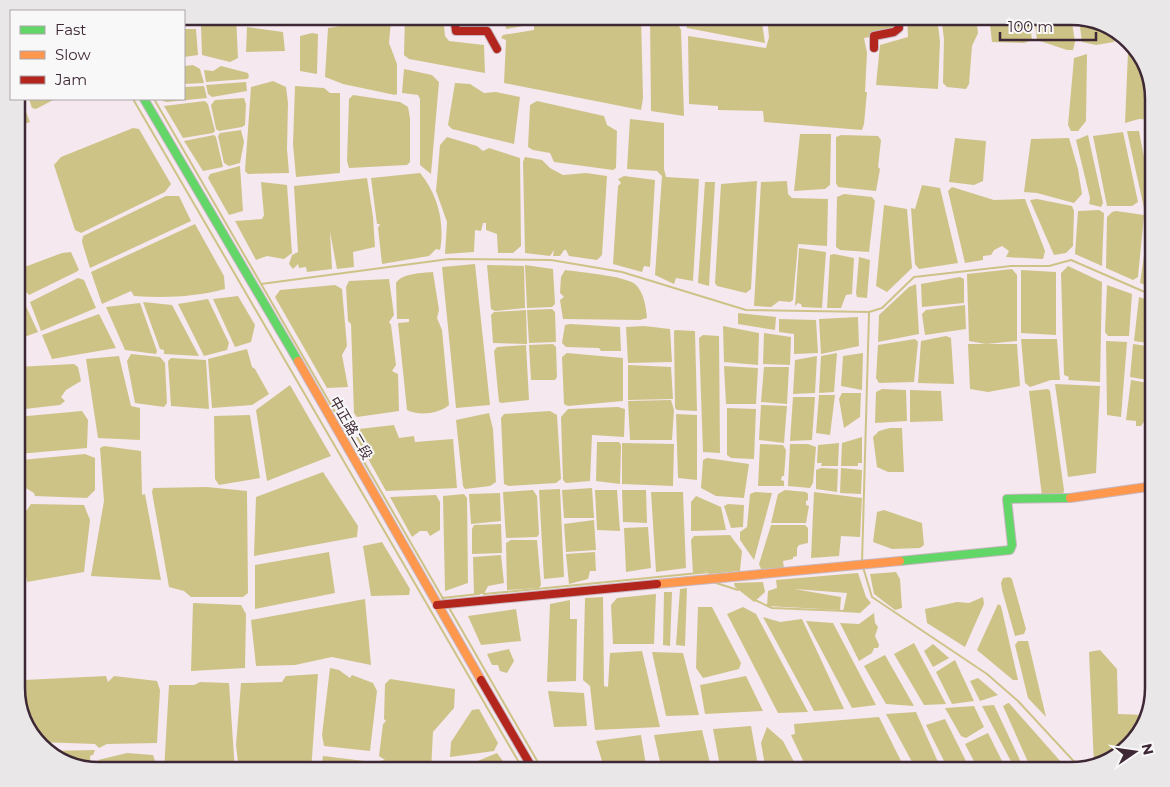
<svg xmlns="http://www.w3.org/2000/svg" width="1170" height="787" viewBox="0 0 1170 787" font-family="Montserrat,'Noto Sans TC',sans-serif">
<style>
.water{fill:#cec387}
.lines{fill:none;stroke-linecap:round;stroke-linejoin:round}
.stream{stroke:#cec387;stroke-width:2}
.fast-casing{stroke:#c7b7c0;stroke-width:10}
.slow-casing{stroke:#c7b7c0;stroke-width:10}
.jam-casing{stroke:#c7b7c0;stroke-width:10}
.fast{stroke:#63d668;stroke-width:8}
.slow{stroke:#ff974d;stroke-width:8}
.jam{stroke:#b3261e;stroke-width:8}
.labels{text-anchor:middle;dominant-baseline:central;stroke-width:4;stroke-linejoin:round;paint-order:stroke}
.street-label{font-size:14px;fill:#3e2835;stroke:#f8f8f8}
.rim{fill:none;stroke:#3e2835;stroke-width:2.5}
</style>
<rect width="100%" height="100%" fill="#f5e8ef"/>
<!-- water -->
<g class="water">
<polygon points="205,16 236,16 238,58 230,62 202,55 201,25 205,25"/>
<polygon points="405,16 443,16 445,36 449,41 484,45 485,73 409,59 404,55"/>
<polygon points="504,16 527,16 528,25 506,29"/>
<polygon points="548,16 641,16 643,98 641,110 504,83 506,40 501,38 503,35 534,30 534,19 547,19"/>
<polygon points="683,16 761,16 765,43 687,28"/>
<polygon points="767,16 893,16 895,33 864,38 867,53 865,92 867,92 864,124 862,130 764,122 763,111 718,110 718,106 689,104 688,36 766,48 769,37"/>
<polygon points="907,16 937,16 940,42 938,89 876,85 880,45 908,37"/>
<polygon points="941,16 976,16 978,33 972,46 969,84 966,89 947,87 943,83 944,39"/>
<polygon points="989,16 1029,16 1032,40 1024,43 992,42"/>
<polygon points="1034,16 1071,16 1075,42 1073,50 1067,50 1037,40"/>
<polygon points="656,17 676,20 681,30 684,116 651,111 650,18"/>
<polygon points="388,18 391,20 389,43 397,64 397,94 395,95 343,84 325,77 328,28"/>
<polygon points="1079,19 1113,29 1114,42 1096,45 1082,42"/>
<polygon points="247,27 283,32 285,51 246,52"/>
<polygon points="184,29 196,29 198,55 184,57"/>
<polygon points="312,33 318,34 317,74 300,71 300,36"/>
<path d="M1131,49h4c16,18 19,47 19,71l-15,-1 -14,4 3,-71z"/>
<polygon points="1087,54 1086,121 1078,131 1071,131 1068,125 1074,58"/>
<polygon points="193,65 200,69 204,83 184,84 184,66"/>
<polygon points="221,66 248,73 249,77 247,79 206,82 204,70 213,71"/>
<polygon points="404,69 432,75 439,82 431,174 420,165 420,99 418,95 402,93"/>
<polygon points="273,81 286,87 288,103 287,149 289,173 248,174 245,171 251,87"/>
<polygon points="246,82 247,91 212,97 208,94 206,85"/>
<polygon points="455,83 470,84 484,93 496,92 520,97 514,144 452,129 448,125"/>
<polygon points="204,86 207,98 166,102 159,99 184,99 184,87"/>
<polygon points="295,86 324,88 330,93 340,93 340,173 296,177 293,144"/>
<polygon points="353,95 400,102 408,107 410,118 410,162 407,165 349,168 347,161 349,99"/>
<polygon points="244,98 246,104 245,125 242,127 219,131 216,129 211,105 215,100"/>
<polygon points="16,99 21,99 30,122 17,127"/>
<polygon points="29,99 55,99 36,109 32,108"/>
<polygon points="205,101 208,104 215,131 213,133 183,138 164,106"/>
<polygon points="537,101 604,116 607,125 617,131 616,168 613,170 554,162 550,153 533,150 528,147 530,105"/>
<polygon points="630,119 664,123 664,169 666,177 699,179 693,281 676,278 674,284 655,275 662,176 657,171 627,169"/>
<polygon points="133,128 139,129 171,184 165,192 81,233 75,230 54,165 61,157"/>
<polygon points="241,130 244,142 240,163 229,166 224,163 218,136 220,133"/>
<polygon points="1150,130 1154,131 1154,186 1144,134"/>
<polygon points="1127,131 1139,131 1154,210 1144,208"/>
<polygon points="1123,132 1138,202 1132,206 1107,206 1093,136"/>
<polygon points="800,134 831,134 830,185 825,189 794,191"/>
<polygon points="214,135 216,137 223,167 203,171 184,141"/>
<polygon points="841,135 878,136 881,140 878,167 880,169 876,191 838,187 836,183 836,137"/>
<polygon points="1088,135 1103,203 1101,207 1089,204 1090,198 1076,140"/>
<polygon points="447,137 477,146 483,151 489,148 520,158 521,246 513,253 498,253 497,234 486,230 486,223 483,223 481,231 475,230 474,252 445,254 447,222 436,191 440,145"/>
<polygon points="955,138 986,141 983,181 974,185 949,182"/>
<polygon points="1069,138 1078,169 1082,194 1074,203 1037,193 1024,192 1031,139"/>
<polygon points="525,157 542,160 550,168 563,175 586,173 607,176 602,255 597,260 569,256 566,250 564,250 560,256 553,256 554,250 550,256 525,253 523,162"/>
<polygon points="240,166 243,211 229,215 208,178 210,174"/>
<path d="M420,173c18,21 25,51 20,77l-4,-1 -7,7 -47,8 -4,-36 2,-4h-3l-6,-46z"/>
<polygon points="624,176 655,180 650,267 644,266 642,272 613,264 618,186 621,183 618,179"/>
<polygon points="367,178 373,217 375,247 353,252 354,267 337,269 330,232 332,269 307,272 306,267 299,268 298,264 293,269 289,264 292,255 298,252 294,186"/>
<polygon points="757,181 751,289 746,293 717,286 715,283 721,184"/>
<polygon points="787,181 788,194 792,198 828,199 827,246 798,244 793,300 790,302 779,301 771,307 754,306 761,182"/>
<polygon points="261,182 287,185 292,253 284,259 267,256 256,260 235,221 262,219 264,215"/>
<polygon points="705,182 715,182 709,286 698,283"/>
<polygon points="922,185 940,188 958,263 919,269 915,264 911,208 915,209"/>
<polygon points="952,187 994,200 1025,199 1045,251 1043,259 1006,257 1009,251 1002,246 994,250 991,255 983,256 983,260 965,263 948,191"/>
<polygon points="844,194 872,197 875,201 869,252 840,250 836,247 837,197"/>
<polygon points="166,196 179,196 191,221 90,268 82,242 83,236"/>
<polygon points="1037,199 1072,206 1074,211 1073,246 1066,253 1054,255 1030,200"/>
<polygon points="884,205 907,209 912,268 887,292 876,286"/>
<polygon points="1099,210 1104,213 1102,266 1075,254 1078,211"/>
<polygon points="1116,211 1144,215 1138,277 1133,280 1106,268 1107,217 1112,212"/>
<polygon points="1150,214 1154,215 1154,288 1140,283"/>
<path d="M195,224l29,52 1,13c-30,8 -59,9 -91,7l-3,-5 -29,13 -11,-32z"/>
<polygon points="799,248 826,252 822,308 802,307 801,304 798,303 795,306"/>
<polygon points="71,252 79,270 76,272 29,295 24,290 16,274 19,269 62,253"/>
<polygon points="834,254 854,258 852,294 846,295 841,308 827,308 830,255"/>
<polygon points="859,257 870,260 867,298 857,297 856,293"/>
<polygon points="475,264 490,405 456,408 442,267"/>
<polygon points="487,265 524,266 525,308 495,311 491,309"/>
<polygon points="525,265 553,269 555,304 552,307 527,308"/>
<polygon points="1068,266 1102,282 1100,382 1068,380 1069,377 1064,375 1061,273"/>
<polygon points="1012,269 1017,275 1017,341 986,344 969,341 967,274"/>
<path d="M565,270c14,2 60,6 70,14 9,8 11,23 12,34l-7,2 -77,-1 -3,-19 4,-3 -4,-4 1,-16z"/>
<polygon points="1021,270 1056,272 1056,335 1021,333"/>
<path d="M433,272l6,38 -2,8 5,12 7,75c-10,9 -31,11 -42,5l-9,-87 11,-1v-3h-12l-1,-36c6,-10 26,-10 37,-11z"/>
<polygon points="960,277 964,279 964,303 922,307 921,284"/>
<polygon points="78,278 84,280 96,308 41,331 30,302"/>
<polygon points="389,279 394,315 389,322 391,325 396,365 392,371 398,374 399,411 357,417 354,413 351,324 348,321 346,287 349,281"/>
<polygon points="916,284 919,334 878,342 879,315 909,287"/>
<polygon points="335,285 342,289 347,346 342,355 348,387 327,388 275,297 280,290"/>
<polygon points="1107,285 1132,294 1129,336 1108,336 1105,332"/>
<polygon points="238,296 255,325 251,342 235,347 213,299"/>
<polygon points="1139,297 1154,302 1154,344 1134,341"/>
<polygon points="208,299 229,343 227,350 204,356 178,304"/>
<polygon points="143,302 172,305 199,356 164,354 164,350 160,349"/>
<polygon points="140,303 157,351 156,354 125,350 106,307"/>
<polygon points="25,304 38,332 16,340 16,307"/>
<polygon points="965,305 966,329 925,335 922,314 926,310"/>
<polygon points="552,309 555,312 556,342 529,343 527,310"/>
<polygon points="526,310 527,344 493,343 491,315 494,312"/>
<polygon points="738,313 776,317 775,330 738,324"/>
<polygon points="99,314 116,348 52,359 42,335"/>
<polygon points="858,317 859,346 821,354 819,319"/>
<polygon points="779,319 816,320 818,353 794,354 794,334 779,332"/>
<polygon points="570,324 620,327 621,351 601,351 599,348 566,347 562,343 565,325"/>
<polygon points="644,326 670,329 672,362 628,363 626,327"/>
<polygon points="723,326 759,333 758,365 724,362"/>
<polygon points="676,330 695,331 697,411 677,410 675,408 674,331"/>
<polygon points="764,333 791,337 790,365 763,364"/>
<polygon points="703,335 719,336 720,453 703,452 699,338"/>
<polygon points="946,336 951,338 954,384 918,383 921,341"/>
<polygon points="915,339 918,342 914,382 879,383 876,378 878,345"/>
<polygon points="1021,339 1057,339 1060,380 1051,380 1030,387 1025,383"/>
<polygon points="1106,341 1127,342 1121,417 1107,415"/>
<polygon points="553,344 556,347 557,377 555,380 531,380 529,345"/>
<polygon points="968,344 1017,344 1020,386 988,392 970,389"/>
<polygon points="1133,344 1154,347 1154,381 1130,377"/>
<polygon points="526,345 529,400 502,403 499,402 494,351 497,347"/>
<polygon points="247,349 252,367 255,369 269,394 252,405 212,408 208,359"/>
<polygon points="567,353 623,358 623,401 568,406 564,404 562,357"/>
<polygon points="837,353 834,392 819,393 821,356"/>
<polygon points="863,353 862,390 841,386 843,356"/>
<polygon points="131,354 160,357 165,363 167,403 164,407 135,403 127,361"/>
<polygon points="119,356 131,406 140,408 140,440 98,438 86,359"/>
<polygon points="817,356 815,393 793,394 795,360"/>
<polygon points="171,358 206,360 209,409 171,406 168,361"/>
<polygon points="74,364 78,367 81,381 66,390 61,397 65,401 60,405 16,410 16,367"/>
<polygon points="628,365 671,367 673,399 628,400"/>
<polygon points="724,366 758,368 756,404 726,404"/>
<polygon points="764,367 789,367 787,404 761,402"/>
<polygon points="1131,380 1154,384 1152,421 1145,420 1141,426 1136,426 1136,421 1126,420"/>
<polygon points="1055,384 1100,386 1096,473 1068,477"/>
<polygon points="290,385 331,456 267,481 256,410"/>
<polygon points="882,389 906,390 907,421 875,423 876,392"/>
<polygon points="1048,389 1050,391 1064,490 1063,495 1042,496 1029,391"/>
<polygon points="910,390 941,391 943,421 910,422"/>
<polygon points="842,393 861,393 860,417 844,428 839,399"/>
<polygon points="819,395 835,395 830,435 816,433"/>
<polygon points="793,397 815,397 812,440 790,441"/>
<polygon points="671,400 674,410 672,440 630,440 628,401"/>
<polygon points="761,405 787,406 784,443 759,440"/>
<polygon points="618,407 625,409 624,437 592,435 590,481 566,483 563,480 561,417 568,409"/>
<polygon points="727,408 756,409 754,459 731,458 727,455"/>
<polygon points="82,411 88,420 87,448 18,454 16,417"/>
<polygon points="550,411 557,415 561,479 556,483 509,486 504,484 501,418 504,414"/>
<polygon points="489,413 493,429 496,482 490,486 465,489 463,486 456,420"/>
<polygon points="676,414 697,415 697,480 678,478"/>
<polygon points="250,415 260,478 219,485 215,479 214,416"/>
<polygon points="394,425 399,438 414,436 415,442 453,439 457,488 386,491 356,437 360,437 359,429"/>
<polygon points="890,428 902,428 904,472 888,472 877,467 873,437 879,431"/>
<polygon points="862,437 862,463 858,463 858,466 841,466 842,443"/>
<polygon points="597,442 619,442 621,445 620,484 596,481"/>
<polygon points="622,443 674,444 673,486 622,484"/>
<polygon points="839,443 838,466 821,466 822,463 817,463 818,445"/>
<polygon points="760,444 783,445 786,450 784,476 782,476 781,480 784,481 784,486 758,486"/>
<polygon points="790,444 808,444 816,447 813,483 810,488 788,486"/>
<polygon points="104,446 141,451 142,495 145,494 161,580 91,576 104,501 100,448"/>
<polygon points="85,454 95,458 95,490 87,498 35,496 34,493 24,487 21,460"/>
<polygon points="707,458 749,464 744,498 716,496 701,488 703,460"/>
<polygon points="821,468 838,469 837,492 816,489 816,470"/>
<polygon points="841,468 862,470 861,494 840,493"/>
<polygon points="323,472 358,526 357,537 254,556 256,497"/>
<polygon points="207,487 247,491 248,593 243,597 191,597 184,591 169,587 152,492 153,488"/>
<polygon points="592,488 594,518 564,518 562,490"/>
<polygon points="560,489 564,577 544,579 539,490"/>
<polygon points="533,490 537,496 539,534 537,537 506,538 503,492"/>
<polygon points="595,490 617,490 620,531 597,530"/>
<polygon points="622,490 646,490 647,523 623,522"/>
<polygon points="785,490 806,492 808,494 808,500 806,501 806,505 809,506 806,523 771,523 778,494"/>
<polygon points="651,492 683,492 686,568 656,572"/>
<polygon points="755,492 772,493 754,560 740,540 740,532 747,527 750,494"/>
<polygon points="814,492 862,498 860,537 841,536 839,556 811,558"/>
<polygon points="500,493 501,521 471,524 469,494"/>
<polygon points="464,494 467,498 468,583 445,591 443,496"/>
<polygon points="436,495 440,502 440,530 430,536 427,531 420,531 412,537 390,497"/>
<polygon points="696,496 721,507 726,530 691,531 691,502"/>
<polygon points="31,504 84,505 90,520 84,572 27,582 25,570 22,568 23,511 27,510"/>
<polygon points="728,504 744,505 743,527 731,528 724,506"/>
<polygon points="884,510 922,523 924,545 920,548 892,549 873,542 877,512"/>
<polygon points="594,520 596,550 566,552 564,524"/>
<polygon points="501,524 502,553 472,554 472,529 474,525"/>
<polygon points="771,525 805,525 808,528 808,543 799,545 797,548 797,556 793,557 793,559 783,561 784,568 761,569 759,564"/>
<polygon points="648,527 651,568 626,572 624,528"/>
<polygon points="730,535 742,551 740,571 711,574 708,571 693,574 691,540 694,536"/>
<polygon points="511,540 537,540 541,585 539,588 507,590 506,543"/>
<polygon points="382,542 410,589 409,595 371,596 363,546"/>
<polygon points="329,552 335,593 255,609 255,565"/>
<polygon points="595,552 596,571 590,571 588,579 569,584 566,554"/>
<polygon points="501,555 504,583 488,586 484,594 474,594 473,557"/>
<polygon points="896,572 900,579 902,608 895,610 874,594 870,574"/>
<polygon points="858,573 866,597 871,603 860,613 843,612 847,593 794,589 841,597 840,610 767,606 768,591 777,588 776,580"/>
<polygon points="1009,577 1012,579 1026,629 1024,634 1015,636 1002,590 1001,583 1003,578"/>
<polygon points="763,582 765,592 754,602 735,587 734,583"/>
<polygon points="687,588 685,646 676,645 680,589"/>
<polygon points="664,592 672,592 670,646 663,645"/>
<polygon points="656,594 654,644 613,644 611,605 617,598"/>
<polygon points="603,597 604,686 608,687 610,653 642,651 660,727 595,730 590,686 583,680 585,598"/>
<polygon points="983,597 984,604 965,647 927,623 925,609 957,602 969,603"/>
<polygon points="365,599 371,665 332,657 295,665 256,666 251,620"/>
<polygon points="570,600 570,619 577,619 576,681 547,682 550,604"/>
<polygon points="193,603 241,605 246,614 245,668 191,671"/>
<polygon points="998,604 1001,606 1018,680 1013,680 977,650"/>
<polygon points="698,607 712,607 741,663 739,669 703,678 696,668"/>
<polygon points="743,607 756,614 808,712 778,713 727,614"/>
<polygon points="516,609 521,641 481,645 468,616"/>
<polygon points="874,613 875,623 878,627 875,636 879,645 878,648 874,648 872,653 859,661 840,623 859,624"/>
<polygon points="763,617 780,622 802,619 844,709 814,711"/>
<polygon points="806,621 833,623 876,705 852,708"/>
<polygon points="1018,641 1028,641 1046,717 1028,698 1015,645"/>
<polygon points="914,643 946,704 924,705 894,654"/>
<polygon points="933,644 949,658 933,667 924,651"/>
<polygon points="509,649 514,661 507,673 500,671 498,665 492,665 487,654"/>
<polygon points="1100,650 1117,669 1118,714 1146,715 1140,734 1112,760 1094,765 1089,652"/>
<polygon points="652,652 683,653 699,715 666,716"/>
<polygon points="885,655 914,706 886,704 864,666"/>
<polygon points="955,660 974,701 952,704 936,672"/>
<polygon points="330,668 339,670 350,678 352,675 373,683 377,691 370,751 324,746 322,735"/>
<polygon points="318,674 311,771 239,771 236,745 241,683 282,682 286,676"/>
<polygon points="106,676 108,682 114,676 157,681 160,690 157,743 107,744 99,748 95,744 39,742 27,727 24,680"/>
<polygon points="746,676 763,711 705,714 700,685"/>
<polygon points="978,678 998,695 980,701 970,681"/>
<polygon points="390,679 455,689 454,708 433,732 431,771 321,771 323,756 373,762 385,760 379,756 383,724 386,721 384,719 385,684"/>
<polygon points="200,682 229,683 235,771 164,771 169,685 194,685"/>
<polygon points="548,691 584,693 587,726 554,727"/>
<polygon points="1008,703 1009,703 1069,771 1032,771 1003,706"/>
<polygon points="994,705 1025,771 1016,771 982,706"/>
<polygon points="974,706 984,727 966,738 961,736 945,708"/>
<polygon points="479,709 498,743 494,751 450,757 451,742 472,710"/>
<polygon points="916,712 942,771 917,771 886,714"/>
<polygon points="879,717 906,771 808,771 791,735 795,734 794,724"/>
<polygon points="945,719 971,771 949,771 926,725"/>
<polygon points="751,726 759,771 721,771 713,729"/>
<polygon points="767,727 783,741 799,771 766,771 761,743"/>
<polygon points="702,730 712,771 662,771 654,735"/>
<polygon points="988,733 1007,771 979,771 965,744"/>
<polygon points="641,735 647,771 605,771 596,741"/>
<polygon points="95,750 93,755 90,756 91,768 53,757 47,751"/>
<polygon points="127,753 153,755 156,764 156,771 99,771 98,760"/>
<polygon points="497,753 508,768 507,771 447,771 447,765 468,765"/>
</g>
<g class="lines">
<!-- stream -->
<g class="stream">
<polyline points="133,99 524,771"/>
<polyline points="154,99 445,602"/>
<polyline points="261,284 449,259 551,260 622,272 746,310 869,312 882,308 914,277 1011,266 1049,266 1071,260 1154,296"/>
<polyline points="862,563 869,313"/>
<polyline points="863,567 872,597 987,674 1018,701 1080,768"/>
<polyline points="713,582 738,590"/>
<polyline points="484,594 709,572 710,575"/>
<polyline points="442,598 479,594"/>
<polyline points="755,600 772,608 846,611"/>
<polyline points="448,606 543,771"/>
</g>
<!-- fast casing -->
<g class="fast-casing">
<g id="fast">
<polyline points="144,99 298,361"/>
<polyline points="900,561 1010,550 1012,545 1007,499 1070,498"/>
</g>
</g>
<!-- slow casing -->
<g class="slow-casing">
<g id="slow">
<polyline points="298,361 481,680"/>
<polyline points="1070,498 1154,486"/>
<polyline points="657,584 900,561"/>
</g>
</g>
<!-- jam casing -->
<g class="jam-casing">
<g id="jam">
<polyline points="454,16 456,31 487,31 497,49"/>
<polyline points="874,48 874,36 894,32 899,28 898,16"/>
<polyline points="437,605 657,584"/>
<polyline points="481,680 534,771"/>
</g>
</g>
<!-- fast -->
<use href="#fast" class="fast"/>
<!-- slow -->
<use href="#slow" class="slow"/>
<!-- jam -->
<use href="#jam" class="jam"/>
</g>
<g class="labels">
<!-- street labels -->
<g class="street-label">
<text transform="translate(351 428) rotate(60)">中正路二段</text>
</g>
</g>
<!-- crop -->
<path d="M0 0H1170V787H0ZM99 25H1071A74 74 0 0 1 1145 99V688A74 74 0 0 1 1071 762H99A74 74 0 0 1 25 688V99A74 74 0 0 1 99 25Z" fill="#e9e7e8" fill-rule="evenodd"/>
<path class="rim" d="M99 25H1071A74 74 0 0 1 1145 99V688A74 74 0 0 1 1071 762H99A74 74 0 0 1 25 688V99A74 74 0 0 1 99 25Z"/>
<!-- legend -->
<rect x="10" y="10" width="175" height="90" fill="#f8f8f8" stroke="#aea5aa"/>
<rect x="20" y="26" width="25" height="8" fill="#63d668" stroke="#aea5aa"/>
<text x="55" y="35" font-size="15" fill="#3e2835">Fast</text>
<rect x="20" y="51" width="25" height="8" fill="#ff974d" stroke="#aea5aa"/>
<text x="55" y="60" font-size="15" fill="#3e2835">Slow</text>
<rect x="20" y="76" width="25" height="8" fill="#b3261e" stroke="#aea5aa"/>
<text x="55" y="85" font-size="15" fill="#3e2835">Jam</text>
<!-- north arrow -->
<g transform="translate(1135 752) rotate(77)" stroke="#f8f8f8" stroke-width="4" paint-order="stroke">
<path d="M0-4L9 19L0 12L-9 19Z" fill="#3e2835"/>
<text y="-8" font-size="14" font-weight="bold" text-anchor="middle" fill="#3e2835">N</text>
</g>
<!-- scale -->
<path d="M1000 32v8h96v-8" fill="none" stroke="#3e2835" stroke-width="2.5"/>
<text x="1008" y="32" font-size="15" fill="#3e2835" stroke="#f8f8f8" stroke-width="4" paint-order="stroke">100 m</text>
</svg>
